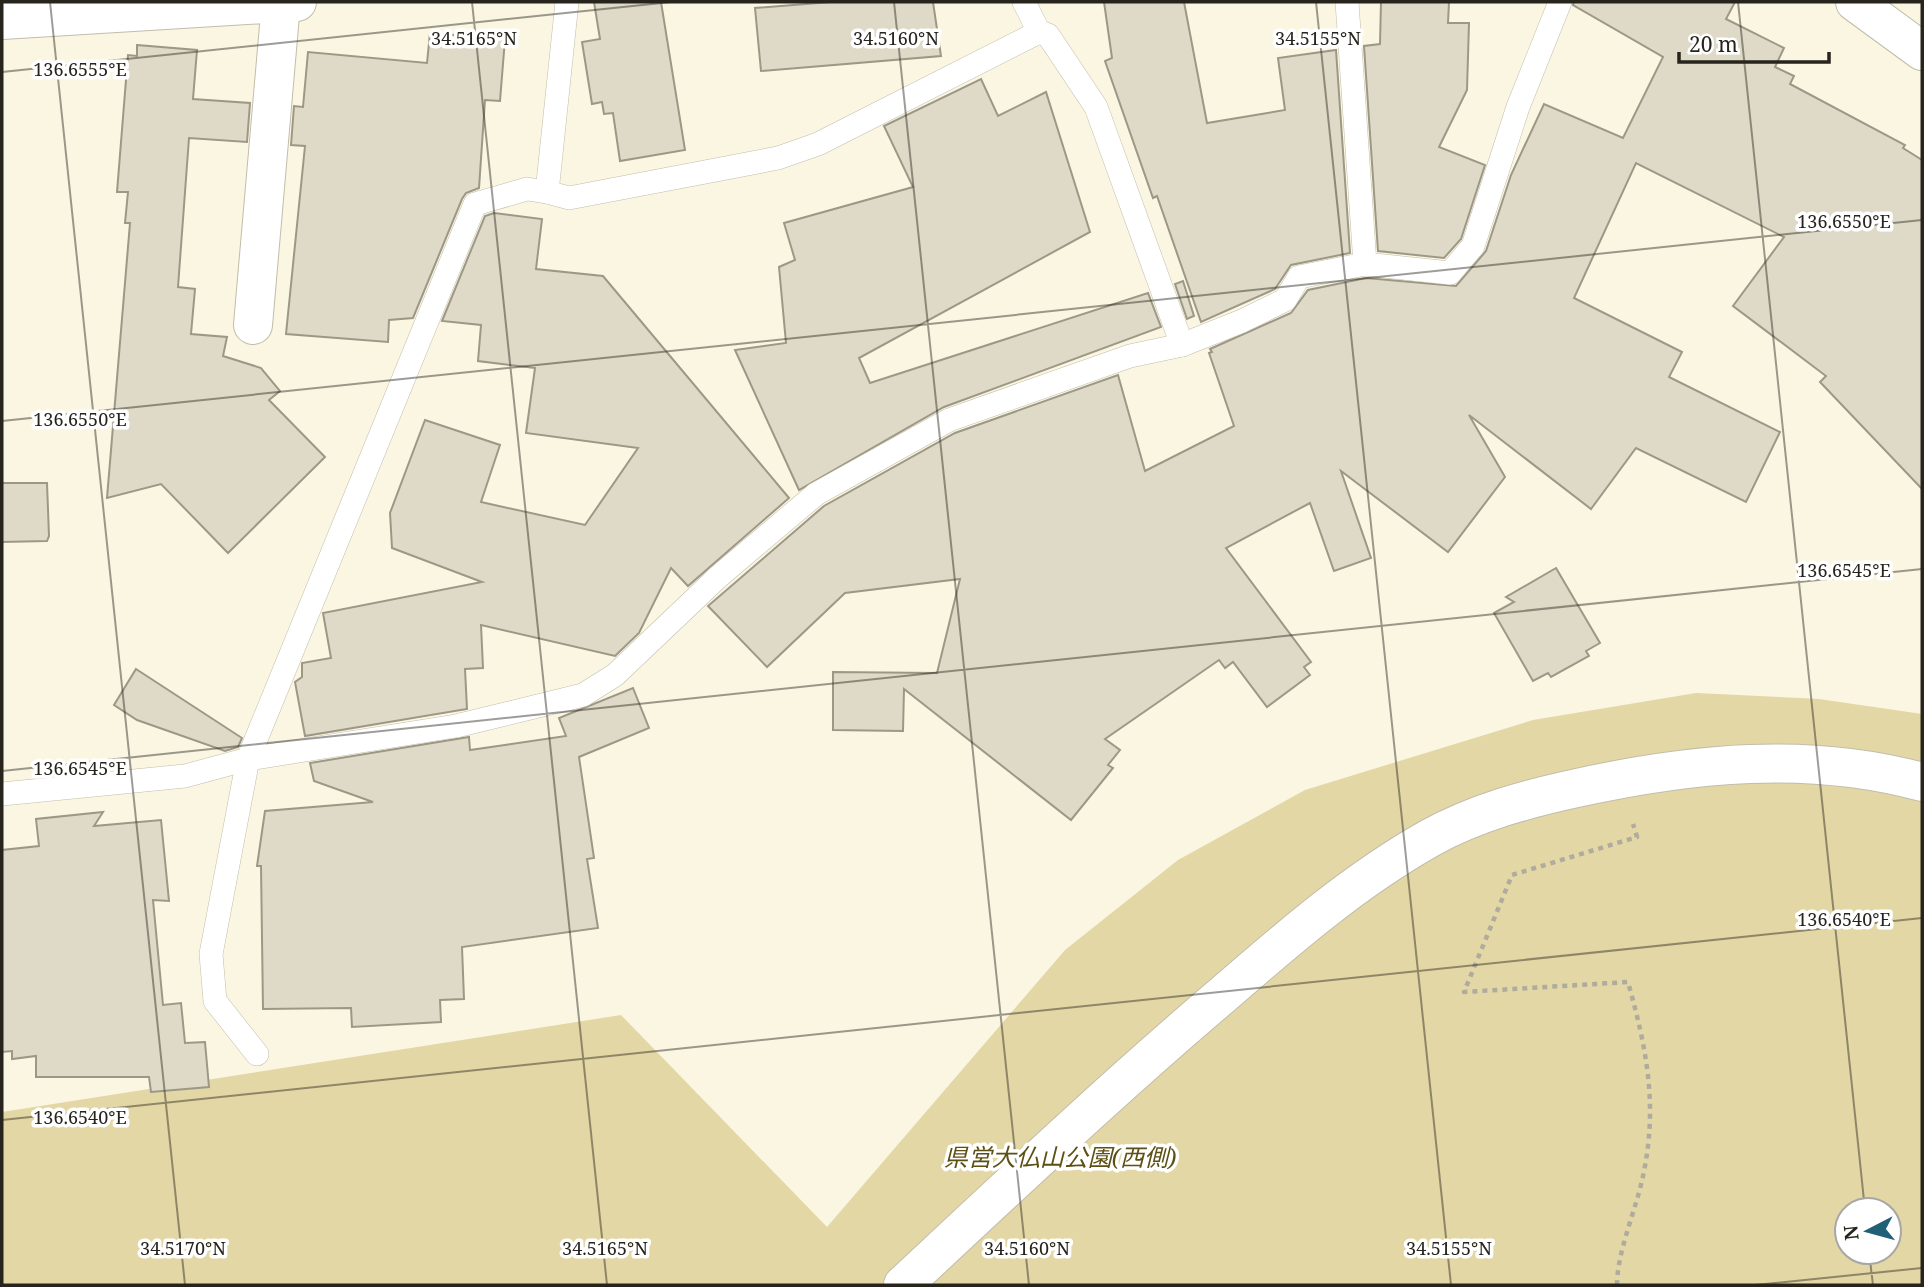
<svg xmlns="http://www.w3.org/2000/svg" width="1924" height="1287" viewBox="0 0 1924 1287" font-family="'Noto Serif','Noto Sans JP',serif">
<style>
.green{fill:#e3d7a5;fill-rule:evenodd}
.building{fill:#dfdac7;stroke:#9d9886;stroke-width:2}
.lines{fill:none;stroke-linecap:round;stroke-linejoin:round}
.lane-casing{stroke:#c2bdaa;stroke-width:24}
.street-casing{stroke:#c2bdaa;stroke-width:40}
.secondary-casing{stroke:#c2bdaa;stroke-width:40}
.path{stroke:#afac9d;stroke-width:4.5;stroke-dasharray:5 5;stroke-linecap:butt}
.lane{stroke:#fff;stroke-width:23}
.street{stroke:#fff;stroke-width:38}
.secondary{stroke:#fff;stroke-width:38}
.ticks{fill:none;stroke:#26241d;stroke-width:2;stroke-opacity:0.45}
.labels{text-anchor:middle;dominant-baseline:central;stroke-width:7;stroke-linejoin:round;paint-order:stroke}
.park-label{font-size:24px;font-style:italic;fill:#5d5013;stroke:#fff}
.ticks-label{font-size:18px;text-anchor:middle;fill:#26241d;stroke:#fff;stroke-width:7;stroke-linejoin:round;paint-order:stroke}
</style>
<rect width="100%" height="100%" fill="#faf6e2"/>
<!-- green -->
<path class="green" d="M1696,693l123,6 103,15v571h-1920v-173l619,-97 206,212 238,-277 113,-90 127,-70 228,-70zM1847,1210h42v42h-42z"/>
<!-- building -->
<g class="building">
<polygon points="594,2 661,2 685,150 620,161 613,113 604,114 602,102 592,104 582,42 600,39"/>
<polygon points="831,2 933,2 941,56 761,71 755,8"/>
<polygon points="1104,2 1184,2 1207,123 1285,110 1278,58 1336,50 1350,253 1291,265 1275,289 1201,322 1157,196 1153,198 1105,61 1112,58"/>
<polygon points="1381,2 1449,2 1448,23 1469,23 1467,90 1439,147 1485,165 1461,239 1444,258 1378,251 1364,46 1380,44"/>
<polygon points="1574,2 1735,2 1726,19 1784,48 1775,67 1794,76 1790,84 1905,145 1903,148 1922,160 1922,489 1820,382 1826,376 1733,306 1784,237 1636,163 1574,298 1682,352 1669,377 1780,432 1746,502 1636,448 1591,509 1469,415 1505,477 1448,552 1341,471 1371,558 1334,571 1310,503 1226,548 1311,662 1304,667 1310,675 1267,707 1233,662 1225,668 1219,660 1105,739 1120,750 1108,765 1113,768 1071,820 904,689 903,731 833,730 833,672 937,673 960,579 845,593 767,667 708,606 824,506 955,433 1118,375 1145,471 1234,426 1209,353 1212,352 1210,349 1291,313 1308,290 1366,278 1456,286 1486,251 1511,175 1544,104 1623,138 1663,57 1573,5"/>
<polygon points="430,33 505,39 500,101 485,100 479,188 466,193 462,199 413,318 389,320 388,342 286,334 305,146 291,145 294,106 303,107 308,52 427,63"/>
<polygon points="137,45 197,50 193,99 250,103 247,142 189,138 178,287 195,289 191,334 227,337 223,356 261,368 280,391 269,400 325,457 228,553 161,484 107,498 130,223 125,223 128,192 117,192 128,55 137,56"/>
<polygon points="981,79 998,116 1046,92 1090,232 859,358 870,383 1148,293 1161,327 944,407 799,490 735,350 786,343 779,267 795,260 784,223 913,187 884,126"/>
<polygon points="494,213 542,219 536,269 603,276 789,498 688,586 671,568 639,633 615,656 481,625 483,668 465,669 467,709 305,736 295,682 302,677 302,663 331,658 323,613 482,582 392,548 390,513 425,420 500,445 481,502 585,525 638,448 526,433 535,368 478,361 481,325 442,321 485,216"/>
<polygon points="1183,281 1194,316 1187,319 1175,284"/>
<polygon points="2,483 47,483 49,536 47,541 2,542"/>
<polygon points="1556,568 1600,643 1586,651 1589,656 1551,677 1548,673 1533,681 1494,613 1514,602 1506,597"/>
<polygon points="136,669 242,738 238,747 225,751 137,720 114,705"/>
<polygon points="633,688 649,728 579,757 594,858 587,859 598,928 462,947 464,999 440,1000 441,1022 352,1027 351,1008 263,1009 261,866 257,866 265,811 373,802 314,781 310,763 469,737 470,750 566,736 559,718"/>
<polygon points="103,812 94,826 161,820 169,901 153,900 163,1005 181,1003 185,1043 205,1042 209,1087 151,1092 149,1077 36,1077 36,1056 12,1059 12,1051 2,1052 2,850 39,846 36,819"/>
</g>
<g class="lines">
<!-- lane casing -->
<g class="lane-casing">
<g id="lane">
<polyline points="1347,2 1365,264"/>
<polyline points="1039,32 1048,35 1096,107 1182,345"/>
<polyline points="547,192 569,198 778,158 818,144 1039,32 1024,2"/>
<polyline points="2,794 185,776 248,759 456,726 583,695 615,675 718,577 816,494 949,420 1130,356 1182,345 1242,321 1285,300 1299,277 1365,264 1450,273 1473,246 1518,107 1560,2"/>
<polyline points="257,1054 215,1001 211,954 248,759 475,204 527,189 547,192 567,2"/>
</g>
</g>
<!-- street casing -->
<g class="street-casing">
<g id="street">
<polyline points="2,20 297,2"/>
<polyline points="253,325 281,3"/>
</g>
</g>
<!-- secondary casing -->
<g class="secondary-casing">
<g id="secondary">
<polyline points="1855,2 1922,51"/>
<path d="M903,1285c104,-97 208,-195 316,-287 67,-58 133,-116 211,-160 45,-25 96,-39 147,-50 114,-25 231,-37 345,-6"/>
</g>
</g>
<!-- path -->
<path class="path" d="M1617,1285c0,-33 19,-75 26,-109 15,-70 4,-126 -15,-194l-164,10 48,-117 125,-38 -4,-13"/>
<!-- lane -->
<use href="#lane" class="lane"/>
<!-- street -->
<use href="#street" class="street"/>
<!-- secondary -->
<use href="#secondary" class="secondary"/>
</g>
<!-- ticks -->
<path class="ticks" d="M50,2l135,1283M472,2l135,1283M894,2l135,1283M1316,2l135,1283M1738,2l127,1208M2,72l669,-70M2,421l1920,-201M2,771l1920,-202M2,1120l1920,-202M1869,1252l4,33M1755,1285l167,-17"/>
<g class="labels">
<!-- park labels -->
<g class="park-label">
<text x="1060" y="1156">県営大仏山公園(西側)</text>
</g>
</g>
<g class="ticks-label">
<text x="474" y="45">34.5165°N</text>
<text x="896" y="45">34.5160°N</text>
<text x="1318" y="45">34.5155°N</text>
<text x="80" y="76">136.6555°E</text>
<text x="1844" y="228">136.6550°E</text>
<text x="80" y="426">136.6550°E</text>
<text x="1844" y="577">136.6545°E</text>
<text x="80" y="775">136.6545°E</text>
<text x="1844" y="926">136.6540°E</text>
<text x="80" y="1124">136.6540°E</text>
<text x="183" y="1255">34.5170°N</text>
<text x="605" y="1255">34.5165°N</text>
<text x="1027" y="1255">34.5160°N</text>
<text x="1449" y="1255">34.5155°N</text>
</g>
<!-- border -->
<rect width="1924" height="1287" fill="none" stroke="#26241d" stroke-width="7"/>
<!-- north arrow -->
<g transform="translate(1868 1231) rotate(264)"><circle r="33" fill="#ffffff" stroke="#a8a7a5" stroke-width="2"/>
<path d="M0-5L12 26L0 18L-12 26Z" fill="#216076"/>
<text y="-10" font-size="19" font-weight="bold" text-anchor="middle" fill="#26241d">N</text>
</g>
<!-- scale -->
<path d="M1679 52v10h150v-10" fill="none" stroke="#26241d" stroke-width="3.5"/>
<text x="1689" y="52" font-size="21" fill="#26241d" stroke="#ffffff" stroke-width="5" paint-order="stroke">20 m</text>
</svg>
